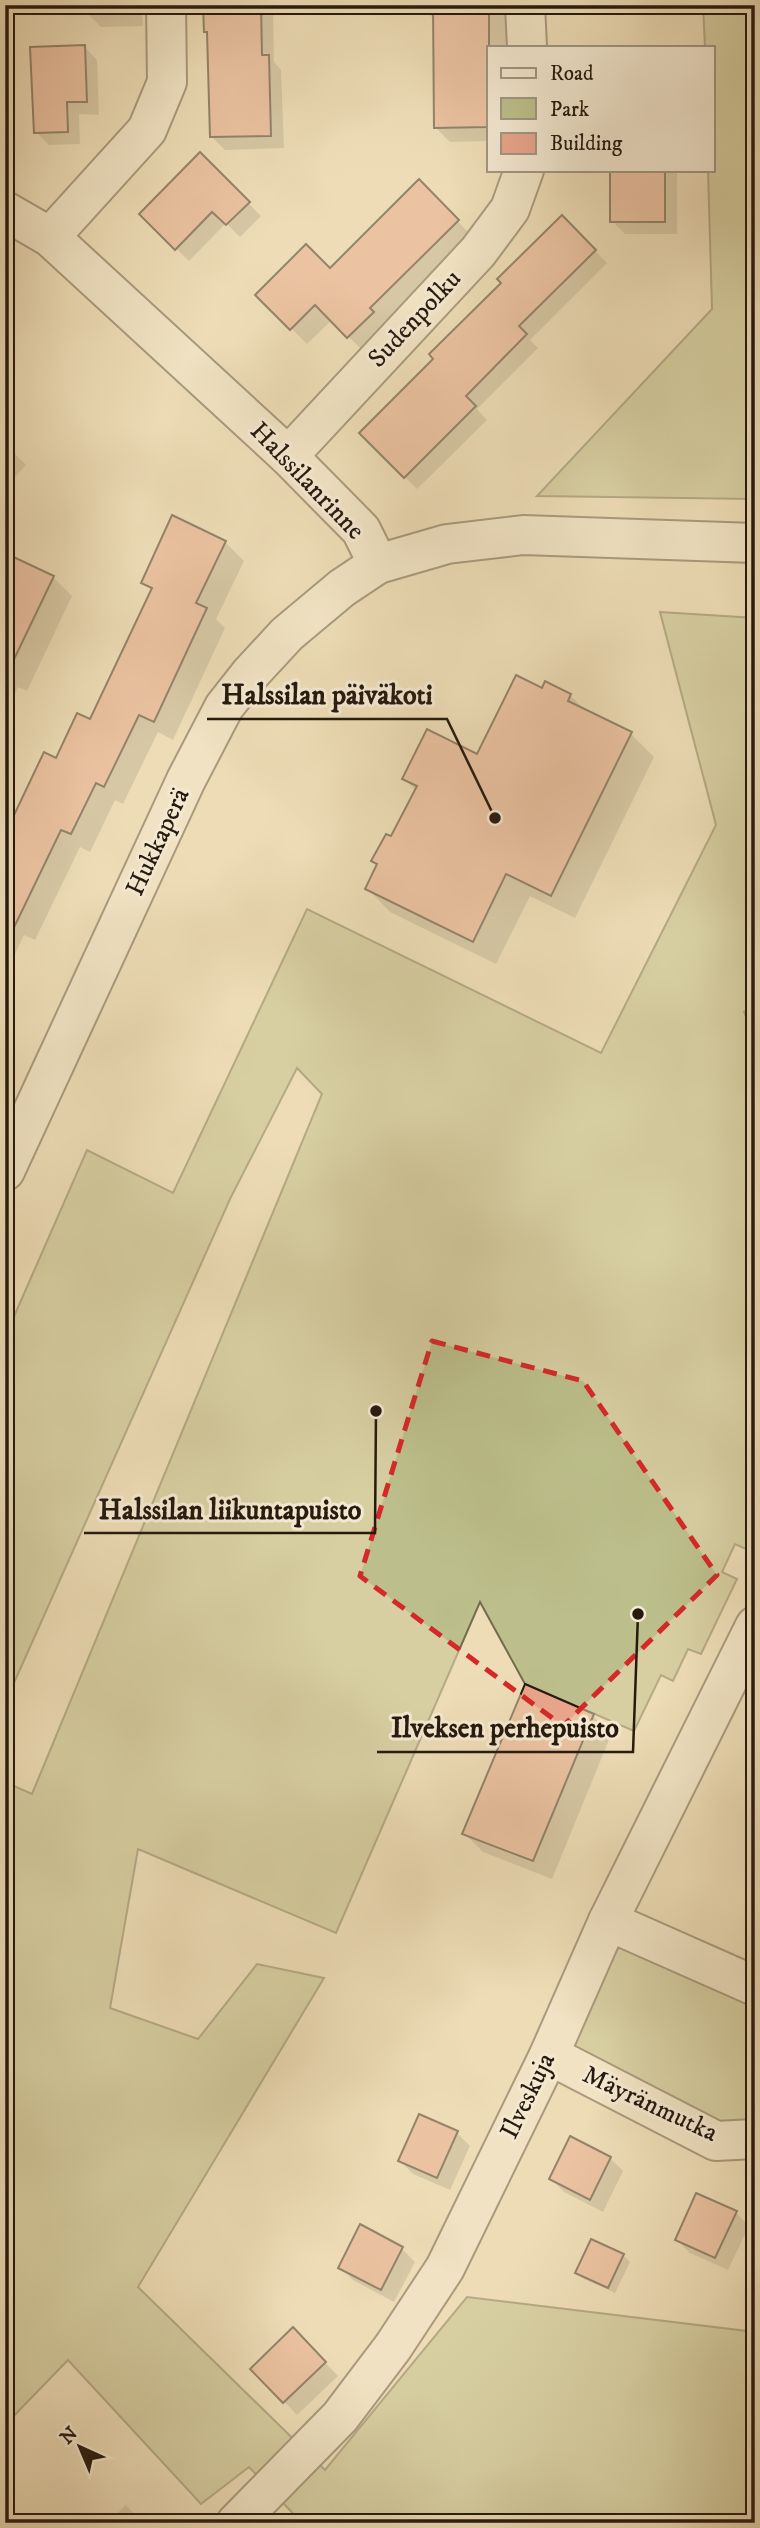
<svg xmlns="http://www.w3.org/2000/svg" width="760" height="2528" viewBox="0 0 760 2528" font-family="'IM FELL DW Pica',serif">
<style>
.green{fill:#bcbf8b;stroke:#716c4d;stroke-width:2}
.shadow{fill:#0003}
.building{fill:#e8a58b;stroke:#261a0f;stroke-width:2}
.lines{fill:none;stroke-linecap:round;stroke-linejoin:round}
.minor-casing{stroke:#584a39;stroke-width:42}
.minor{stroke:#f3e8d0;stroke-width:38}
.marked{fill:none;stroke:#d62828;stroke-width:5;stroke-dasharray:14 9;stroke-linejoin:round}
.labels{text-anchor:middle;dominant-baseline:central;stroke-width:6;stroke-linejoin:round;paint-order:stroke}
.street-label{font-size:26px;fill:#261a0f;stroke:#f3e8d0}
.leader{fill:none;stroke:#261a0f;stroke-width:2.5}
.callout-dot{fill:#261a0f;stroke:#f3e8d0;stroke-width:2.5}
.callout-label{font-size:28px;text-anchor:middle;font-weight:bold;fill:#261a0f;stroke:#f3e8d0;stroke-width:6;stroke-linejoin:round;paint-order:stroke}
</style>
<rect width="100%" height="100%" fill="#eddcb6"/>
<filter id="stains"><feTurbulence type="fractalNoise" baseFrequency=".00286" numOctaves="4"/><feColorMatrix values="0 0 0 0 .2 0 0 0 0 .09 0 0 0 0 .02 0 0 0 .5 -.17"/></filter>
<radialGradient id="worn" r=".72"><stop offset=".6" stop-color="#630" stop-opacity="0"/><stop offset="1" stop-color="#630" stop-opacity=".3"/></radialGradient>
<!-- green -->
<g class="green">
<polygon points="703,5 755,5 755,499 537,496 712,309 708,170 713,170 713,47 705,47"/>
<polygon points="660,612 755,618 755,1007 744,1012 755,1036 755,1553 735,1544 722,1572 737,1579 701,1654 688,1649 673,1681 661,1675 634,1731 525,1684 480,1602 336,1933 138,1849 110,2008 198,2039 257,1964 324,1978 138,2287 325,2470 467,2297 755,2332 755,2523 302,2523 249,2467 201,2504 68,2360 5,2425 5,1782 32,1794 322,1094 297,1068 230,1199 5,1703 5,1337 87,1150 173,1193 307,909 601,1053 716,825"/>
<polygon points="608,1921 755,1986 755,2139 549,2055"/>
</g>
<!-- shadow -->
<g class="shadow">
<polygon points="86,5 142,5 143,26 101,27 86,12"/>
<polygon points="205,5 273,5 274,62 281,70 284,148 225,150 212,137 209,34 206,31"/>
<polygon points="430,5 507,5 507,47 489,47 489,141 450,142 435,127 435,21 430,15"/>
<polygon points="570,5 642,5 642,9 575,10"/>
<polygon points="84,46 97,60 99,115 79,114 80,144 49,145 36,132"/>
<polygon points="200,154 261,216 240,237 226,223 189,261 141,214"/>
<polygon points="612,170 677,170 677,234 625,234 612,221"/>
<polygon points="419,182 473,237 365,353 332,320 307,344 258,295 330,271"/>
<polygon points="562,218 607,263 530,340 538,348 477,409 487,420 417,489 361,433 436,359"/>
<polygon points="5,444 26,465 5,488"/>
<polygon points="225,542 244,561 216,619 225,628 173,740 158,732 123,804 115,800 90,852 80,847 35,940 24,935 5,975 5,838 57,760 90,721 152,591 143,582"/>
<polygon points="5,555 53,577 72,596 27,691 18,687 5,715"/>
<polygon points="543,690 570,695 587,712 631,734 654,757 575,918 530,896 496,964 390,912 367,888 379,866 374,861 392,838 416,791 404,778 478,756"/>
<polygon points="593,1716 611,1735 552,1879 483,1852 464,1833"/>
<polygon points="755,1908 755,1939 747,1931"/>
<polygon points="457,2133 470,2146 450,2190 413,2174 400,2161"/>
<polygon points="610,2158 623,2171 603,2212 564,2192 551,2179"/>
<polygon points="736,2213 749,2226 728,2270 690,2253 677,2240"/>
<polygon points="361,2227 402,2249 415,2262 394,2302 353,2280 340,2267"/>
<polygon points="592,2241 623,2255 630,2262 615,2293 584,2279 577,2273"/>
<polygon points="293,2330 338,2376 297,2415 253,2369"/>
<polygon points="126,2505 143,2523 107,2523"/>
</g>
<!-- building -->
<g class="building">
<polygon points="203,5 261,5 262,55 269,55 271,136 210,137 207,32 204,32"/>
<polygon points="433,5 489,5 489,127 434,128"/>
<polygon points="85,45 87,102 67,102 68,132 34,133 30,47"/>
<polygon points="200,152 250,202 226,225 212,212 175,250 139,214"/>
<rect x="610" y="170" width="55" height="52"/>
<polygon points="419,179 459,220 370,308 374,312 347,338 315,305 290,330 255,295 306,244 330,268"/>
<polygon points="562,215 596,250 519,326 527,334 466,396 476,406 404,478 359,433 433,359 429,354 501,283 497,279"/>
<polygon points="172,515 226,541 196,603 207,608 154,722 139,715 104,787 96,783 71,834 61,830 5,946 5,834 44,752 56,758 77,713 90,719 152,588 141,583"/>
<polygon points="5,553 54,576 5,678"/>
<polygon points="516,675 542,688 545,681 571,694 568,701 632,732 551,896 506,874 473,942 365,889 377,864 371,861 386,834 391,836 417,786 402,779 427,729 477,754"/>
<polygon points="525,1684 594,1714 533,1861 462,1834"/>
<polygon points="419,2114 458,2131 437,2178 398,2161"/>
<polygon points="570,2136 611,2157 590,2200 549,2179"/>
<polygon points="696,2193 737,2211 715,2258 675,2240"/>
<polygon points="360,2224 403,2247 381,2290 338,2268"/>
<polygon points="591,2239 624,2254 608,2288 575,2273"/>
<polygon points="293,2327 326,2362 283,2403 250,2369"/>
</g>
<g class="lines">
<!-- minor casing -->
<g class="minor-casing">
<g id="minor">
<polyline points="525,5 527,47"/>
<polyline points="5,211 50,237 288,456 361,530 378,564"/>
<polyline points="50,237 147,130 167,82 166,5"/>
<polyline points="288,456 478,252 510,209 524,170"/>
<polyline points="5,1171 186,780 224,707 250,674 287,634 342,588 378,564 447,544 523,535 755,543"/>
<polyline points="608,1921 755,1986"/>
<polyline points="549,2055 716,2141 755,2139"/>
<polyline points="236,2523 340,2417 393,2347 445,2268 549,2055 608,1921 755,1626"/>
</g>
</g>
<!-- minor -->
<use href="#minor" class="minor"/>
</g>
<!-- marked area -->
<path d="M0 0H760V2528H0ZM432,1341l151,40 134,194 -154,151 -203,-150z" fill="#eddcb6" fill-opacity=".55" fill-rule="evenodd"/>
<path class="marked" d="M432,1341l151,40 134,194 -154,151 -203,-150z"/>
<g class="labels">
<!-- street labels -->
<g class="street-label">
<text transform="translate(415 319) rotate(-47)">Sudenpolku</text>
<text transform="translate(307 481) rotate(46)">Halssilanrinne</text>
<text transform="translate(158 842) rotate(-65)">Hukkaperä</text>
<text transform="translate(528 2096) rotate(-64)">Ilveskuja</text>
<text transform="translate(650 2104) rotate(25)">Mäyränmutka</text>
</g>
</g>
<!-- callouts -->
<path class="leader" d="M495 818L447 719H207M376 1411L375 1533H84M638 1614L633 1752H377"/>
<g class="callout-dot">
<circle cx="495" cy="818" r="7"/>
<circle cx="376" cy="1411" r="7"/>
<circle cx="638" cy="1614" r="7"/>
</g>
<g class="callout-label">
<text x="327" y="704">Halssilan päiväkoti</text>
<text x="230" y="1519">Halssilan liikuntapuisto</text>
<text x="505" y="1737">Ilveksen perhepuisto</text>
</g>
<!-- margin -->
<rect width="760" height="2528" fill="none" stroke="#eddcb6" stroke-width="28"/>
<rect x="7" y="7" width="746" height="2514" fill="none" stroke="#261a0f" stroke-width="3.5"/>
<rect x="14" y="14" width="732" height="2500" fill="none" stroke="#261a0f" stroke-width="2"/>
<!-- legend -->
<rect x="487" y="46" width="228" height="126" fill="#f3e8d0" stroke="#a19683" stroke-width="2"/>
<rect x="501" y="68" width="35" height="10" fill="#f3e8d0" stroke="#a19683" stroke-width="2"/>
<text x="550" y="80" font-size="21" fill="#261a0f">Road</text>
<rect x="501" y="98" width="35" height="21" fill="#bcbf8b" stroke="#a19683" stroke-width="2"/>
<text x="550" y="116" font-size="21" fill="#261a0f">Park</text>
<rect x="501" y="133" width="35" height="21" fill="#e8a58b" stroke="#a19683" stroke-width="2"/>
<text x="550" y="150" font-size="21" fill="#261a0f">Building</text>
<!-- north arrow -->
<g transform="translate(80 2447) rotate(316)" stroke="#f3e8d0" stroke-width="5" paint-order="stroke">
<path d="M0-5L12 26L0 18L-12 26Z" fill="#261a0f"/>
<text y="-10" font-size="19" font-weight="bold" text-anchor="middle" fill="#261a0f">N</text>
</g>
<rect width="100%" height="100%" filter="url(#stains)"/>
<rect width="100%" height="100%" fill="url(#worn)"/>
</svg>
